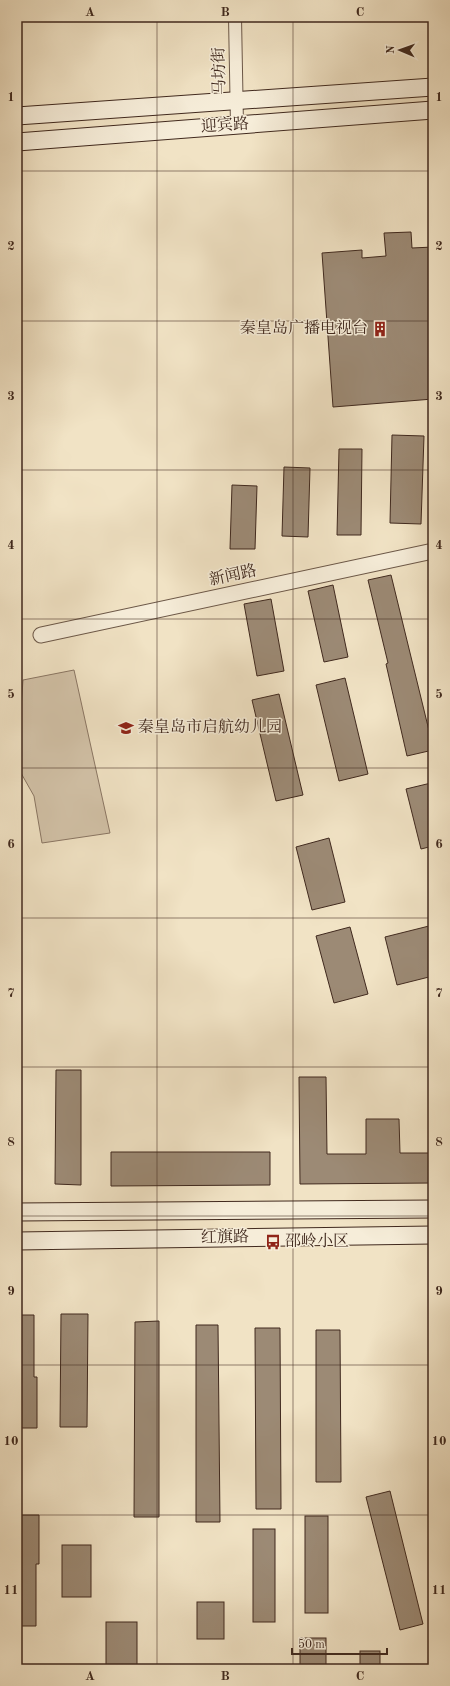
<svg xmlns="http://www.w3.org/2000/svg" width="450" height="1686" viewBox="0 0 450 1686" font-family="'Old Standard TT','Noto Serif SC',serif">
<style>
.green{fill:#d3c3a9;stroke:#8a7664}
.building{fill:#9c8a75;stroke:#40291e}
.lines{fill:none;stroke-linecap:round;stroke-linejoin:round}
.minor-casing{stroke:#6c5848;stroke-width:14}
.tertiary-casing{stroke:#6c5848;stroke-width:17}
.secondary-casing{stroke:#40291e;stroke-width:19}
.minor{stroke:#f6edd9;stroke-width:12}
.tertiary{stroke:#f6edd9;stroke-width:15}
.secondary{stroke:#f6edd9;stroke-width:17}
.grid{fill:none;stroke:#40291e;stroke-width:1;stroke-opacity:0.55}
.labels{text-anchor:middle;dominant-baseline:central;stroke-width:3;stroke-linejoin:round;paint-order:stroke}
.street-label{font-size:16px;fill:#40291e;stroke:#f6edd9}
.poi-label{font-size:16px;fill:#40291e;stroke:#f6edd9;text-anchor:start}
.neatline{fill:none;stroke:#40291e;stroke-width:1.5}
.grid-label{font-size:13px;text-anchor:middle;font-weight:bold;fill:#40291e}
</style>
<rect width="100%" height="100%" fill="#f1e3c5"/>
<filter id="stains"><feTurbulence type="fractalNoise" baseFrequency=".005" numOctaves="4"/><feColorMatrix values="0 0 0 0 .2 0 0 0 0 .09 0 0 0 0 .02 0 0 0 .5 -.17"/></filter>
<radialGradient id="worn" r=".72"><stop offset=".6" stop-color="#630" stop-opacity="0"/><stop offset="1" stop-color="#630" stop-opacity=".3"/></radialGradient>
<!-- green -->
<polygon class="green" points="74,670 110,833 42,843 34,796 17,766 23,680"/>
<!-- building -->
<g class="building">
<polygon points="411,232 412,248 433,247 433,399 333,407 322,253 362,250 362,258 386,256 384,233"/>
<polygon points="392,435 424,436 421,524 390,523"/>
<polygon points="339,449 362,449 361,535 337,535"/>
<polygon points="284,467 310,468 308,537 282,536"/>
<polygon points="232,485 257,486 255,549 230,549"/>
<polygon points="391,575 433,747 433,750 407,756 386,664 388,663 368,580"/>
<polygon points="333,585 348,657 324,662 308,591"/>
<polygon points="271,599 284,671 257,676 244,604"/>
<polygon points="345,678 368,774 339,781 316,685"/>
<polygon points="279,694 303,795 276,801 252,700"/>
<polygon points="431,783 433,789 433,846 421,849 406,789"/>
<polygon points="329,838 345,902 312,910 296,847"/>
<polygon points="429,926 433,941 433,976 397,985 385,937"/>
<polygon points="350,927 368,994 334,1003 316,936"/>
<polygon points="56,1070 81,1070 81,1185 55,1184"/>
<polygon points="299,1077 326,1077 327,1154 366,1154 366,1119 399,1119 400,1153 433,1153 433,1183 300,1184"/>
<polygon points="111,1152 270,1152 270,1185 111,1186"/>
<polygon points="61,1314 88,1314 87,1427 60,1427"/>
<polygon points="17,1315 34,1315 34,1377 37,1377 37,1428 17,1428"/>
<polygon points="159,1321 159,1517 134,1517 135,1322"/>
<polygon points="196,1325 218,1325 220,1522 196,1522"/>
<polygon points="255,1328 280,1328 281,1509 256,1509"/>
<polygon points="316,1330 340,1330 341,1482 316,1482"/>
<polygon points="390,1491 423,1624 400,1630 366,1497"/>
<polygon points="17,1515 39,1515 39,1564 36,1564 36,1626 17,1626"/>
<rect x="305" y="1516" width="23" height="97"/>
<rect x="253" y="1529" width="22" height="93"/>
<rect x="62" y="1545" width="29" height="52"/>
<rect x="197" y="1602" width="27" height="37"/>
<rect x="106" y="1622" width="31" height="47"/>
<rect x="300" y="1638" width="26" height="31"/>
<rect x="360" y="1651" width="20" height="18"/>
</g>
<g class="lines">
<!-- minor casing -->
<g class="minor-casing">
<polyline id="minor" points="235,17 237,125"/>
</g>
<!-- tertiary casing -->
<g class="tertiary-casing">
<polyline id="tertiary" points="41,635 433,551"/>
</g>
<!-- secondary casing -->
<g class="secondary-casing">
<g id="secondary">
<polyline points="17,116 433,87"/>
<polyline points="17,142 433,110"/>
<polyline points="17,1212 433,1209"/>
<polyline points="17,1241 433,1235"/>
</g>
</g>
<!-- minor -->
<use href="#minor" class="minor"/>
<!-- tertiary -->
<use href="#tertiary" class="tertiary"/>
<!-- secondary -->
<use href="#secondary" class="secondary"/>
</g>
<!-- grid -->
<path class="grid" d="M157,17v1652M293,17v1652M17,171h416M17,321h416M17,470h416M17,619h416M17,768h416M17,918h416M17,1067h416M17,1216h416M17,1365h416M17,1515h416"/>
<!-- icons -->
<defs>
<g id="building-bare" transform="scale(1.2)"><path d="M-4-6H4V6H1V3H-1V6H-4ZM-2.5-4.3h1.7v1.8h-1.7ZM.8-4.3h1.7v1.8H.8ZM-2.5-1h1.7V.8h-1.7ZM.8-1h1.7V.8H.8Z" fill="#8f2418" stroke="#f6edd9" stroke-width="2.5" paint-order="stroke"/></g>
<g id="school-bare" transform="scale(1.2)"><path d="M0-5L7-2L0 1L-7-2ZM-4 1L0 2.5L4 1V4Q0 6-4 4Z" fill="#8f2418" stroke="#f6edd9" stroke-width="2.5" paint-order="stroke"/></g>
<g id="bus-bare" transform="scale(1.2)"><path d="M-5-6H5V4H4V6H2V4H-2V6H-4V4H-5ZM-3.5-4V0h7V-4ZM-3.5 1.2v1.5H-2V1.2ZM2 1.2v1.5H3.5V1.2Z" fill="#8f2418" stroke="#f6edd9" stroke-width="2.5" paint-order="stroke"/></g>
</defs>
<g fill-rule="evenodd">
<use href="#building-bare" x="380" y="329"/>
<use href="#school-bare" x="126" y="728"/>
<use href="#bus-bare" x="273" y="1242"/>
</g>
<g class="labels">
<!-- street labels -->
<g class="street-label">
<text transform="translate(220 71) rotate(-91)">马坊街</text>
<text transform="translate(225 126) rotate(-4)">迎宾路</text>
<text transform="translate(233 576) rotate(-12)">新闻路</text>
<text transform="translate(225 1238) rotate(-1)">红旗路</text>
</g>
<!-- poi labels -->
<g class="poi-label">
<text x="368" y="329" text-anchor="end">秦皇岛广播电视台</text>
<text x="138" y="728">秦皇岛市启航幼儿园</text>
<text x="285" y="1242">邵岭小区</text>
</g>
</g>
<!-- margin -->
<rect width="450" height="1686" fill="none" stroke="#f1e3c5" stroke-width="44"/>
<!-- north arrow -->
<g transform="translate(400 50) rotate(272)" stroke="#f6edd9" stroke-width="3" paint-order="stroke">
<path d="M0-3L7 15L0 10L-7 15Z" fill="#40291e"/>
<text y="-6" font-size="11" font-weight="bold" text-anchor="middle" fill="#40291e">N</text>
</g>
<!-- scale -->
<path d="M292 1648v6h95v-6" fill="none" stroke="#40291e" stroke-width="2"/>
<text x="298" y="1648" font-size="12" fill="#40291e" stroke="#f6edd9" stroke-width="3" paint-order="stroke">50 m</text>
<rect x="22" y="22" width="406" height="1642" class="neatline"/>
<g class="grid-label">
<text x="90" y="16">A</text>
<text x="225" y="16">B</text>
<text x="360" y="16">C</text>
<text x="11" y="101">1</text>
<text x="439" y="101">1</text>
<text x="11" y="250">2</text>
<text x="439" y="250">2</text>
<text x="11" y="400">3</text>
<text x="439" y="400">3</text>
<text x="11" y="549">4</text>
<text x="439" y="549">4</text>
<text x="11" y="698">5</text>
<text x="439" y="698">5</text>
<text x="11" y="848">6</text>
<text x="439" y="848">6</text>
<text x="11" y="997">7</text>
<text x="439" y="997">7</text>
<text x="11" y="1146">8</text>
<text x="439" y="1146">8</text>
<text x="11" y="1295">9</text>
<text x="439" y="1295">9</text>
<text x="11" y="1445">10</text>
<text x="439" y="1445">10</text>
<text x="11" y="1594">11</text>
<text x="439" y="1594">11</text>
<text x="90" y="1680">A</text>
<text x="225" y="1680">B</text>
<text x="360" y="1680">C</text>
</g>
<rect width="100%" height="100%" filter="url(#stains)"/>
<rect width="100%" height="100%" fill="url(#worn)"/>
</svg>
